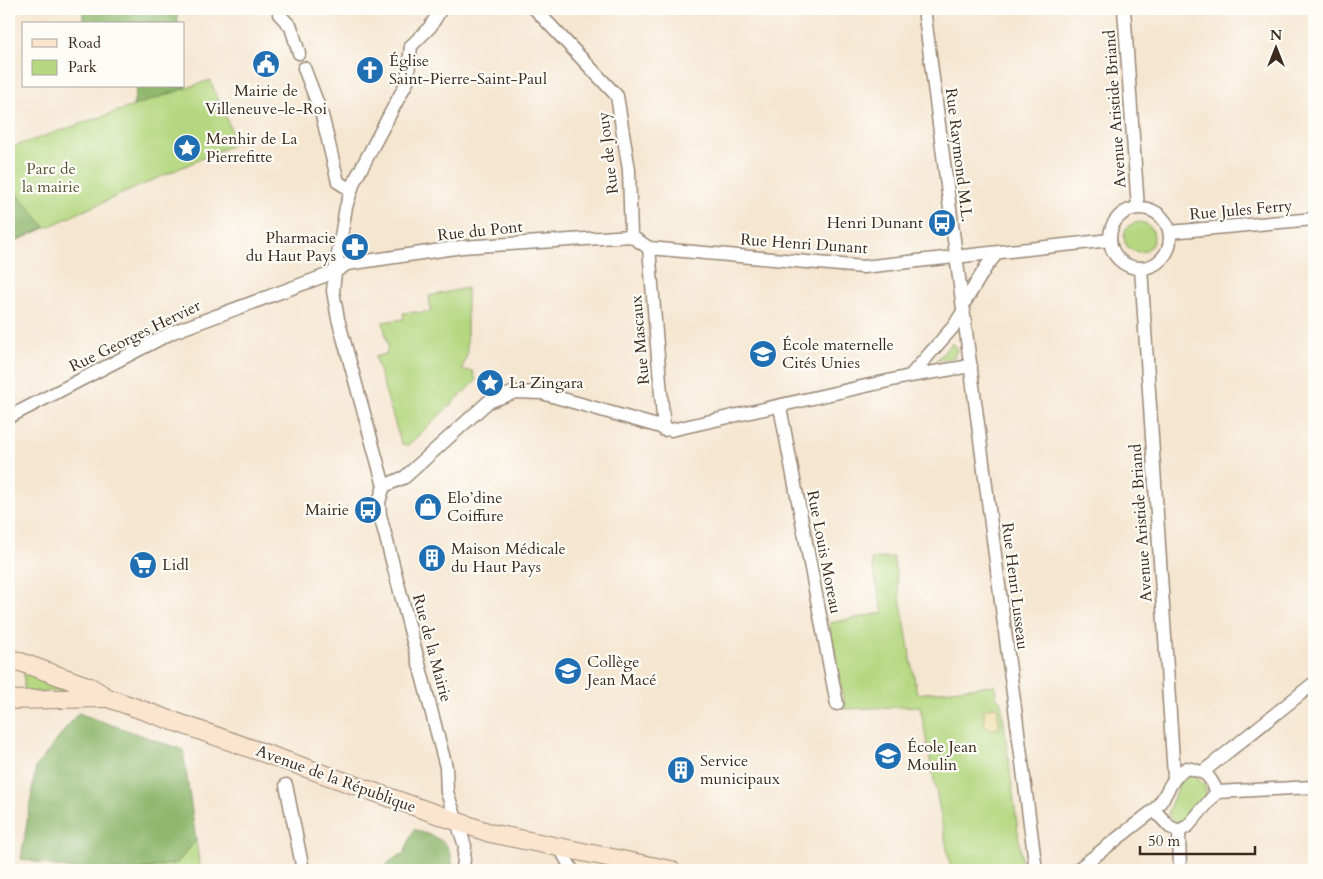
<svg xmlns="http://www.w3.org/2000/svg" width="1323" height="879" viewBox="0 0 1323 879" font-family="Cardo,serif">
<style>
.green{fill:#b4d77f;stroke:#78804e}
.forest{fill:#8fb86e;stroke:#657146}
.sand{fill:#eeda9e;stroke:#94825e}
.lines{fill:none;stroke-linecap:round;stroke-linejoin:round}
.minor-casing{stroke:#988877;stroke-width:15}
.secondary-casing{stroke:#988877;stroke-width:20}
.minor{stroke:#fff;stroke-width:12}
.secondary{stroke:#fbe5cf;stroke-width:18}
.labels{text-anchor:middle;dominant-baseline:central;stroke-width:4.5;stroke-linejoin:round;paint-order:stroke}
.poi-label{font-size:16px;fill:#3b2a1e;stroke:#fdfcf7;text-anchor:start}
.street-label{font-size:16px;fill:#3b2a1e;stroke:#fdfcf7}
.park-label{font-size:16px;fill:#595536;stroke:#fdfcf7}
</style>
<rect width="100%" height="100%" fill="#fdfcf7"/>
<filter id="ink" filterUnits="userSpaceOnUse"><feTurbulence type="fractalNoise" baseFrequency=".02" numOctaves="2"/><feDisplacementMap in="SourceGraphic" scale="10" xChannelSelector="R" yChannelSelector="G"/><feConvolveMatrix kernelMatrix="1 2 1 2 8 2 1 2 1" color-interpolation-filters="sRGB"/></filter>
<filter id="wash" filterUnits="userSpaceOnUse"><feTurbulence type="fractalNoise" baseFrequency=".0096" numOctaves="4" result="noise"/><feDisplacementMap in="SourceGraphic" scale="20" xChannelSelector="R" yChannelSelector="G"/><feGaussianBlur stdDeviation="1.12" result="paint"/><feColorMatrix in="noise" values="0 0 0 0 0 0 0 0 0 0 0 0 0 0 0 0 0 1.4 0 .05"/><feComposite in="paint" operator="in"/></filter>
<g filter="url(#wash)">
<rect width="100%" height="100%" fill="#f5e6d0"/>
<!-- green -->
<g class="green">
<polygon points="210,80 237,143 9,244 9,148"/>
<circle cx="1139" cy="237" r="15"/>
<path d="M467,288v67l-5,15 11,1 3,10 -69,65 -6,-3 -26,-86 11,-3 2,-8 -5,-24 21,-3 -1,-6c9,-2 18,1 28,-2l-2,-15z"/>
<polygon points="952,343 957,349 954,357 936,361"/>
<polygon points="893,557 917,694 995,685 996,696 1001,701 1023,870 951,870 920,706 845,709 829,623 883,613 871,559"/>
<polygon points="24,670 75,691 24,692"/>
<polygon points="1188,775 1193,776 1206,787 1206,796 1184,821 1175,823 1169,817 1168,812 1181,779"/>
<polygon points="196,840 200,870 136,870 177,863"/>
</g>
<!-- forest -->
<g class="forest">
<polygon points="83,9 177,9 178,24 83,24"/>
<polygon points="184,70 186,88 133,106 137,86 184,86"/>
<polygon points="9,176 14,189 45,227 9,244"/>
<polygon points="78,713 183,750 196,840 177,863 136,870 76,870 21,859 36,767"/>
<path d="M414,829c27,11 37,10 39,41h-71l8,-9 14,-8z"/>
</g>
<!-- sand -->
<polygon class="sand" points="997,706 1000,728 990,729 984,724 984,709"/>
</g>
<g filter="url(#ink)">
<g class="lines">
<!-- minor casing -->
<g class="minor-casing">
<g id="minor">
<polyline points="441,9 430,27 411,46 407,82 354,182 346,207 335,272 333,291 338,319 384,486 379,502 380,515 446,767 447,792 465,846 463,870"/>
<polyline points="535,9 617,96 629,170 631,236"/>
<polyline points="924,9 1036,870"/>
<polyline points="1124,9 1138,208"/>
<polyline points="279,14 291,27 299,53"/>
<polyline points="304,68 322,115 338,182 351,190"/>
<circle cx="1140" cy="238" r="30"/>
<polyline points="1170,232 1314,219"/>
<polyline points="631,236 649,248 863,267 1110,240"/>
<polyline points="649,248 664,430"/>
<polyline points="1141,268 1174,776"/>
<polyline points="963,305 986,267 997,253"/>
<polyline points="910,376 954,326 964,310"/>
<polyline points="780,407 837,704"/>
<polyline points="9,417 173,332 335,272 347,264 462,247 631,236"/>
<polyline points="384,486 405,477 488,402 515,392 542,393 671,430 910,376 971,366"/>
<path d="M1187,768c19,4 22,6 30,24l-29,34 -9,5 -9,-4 -16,-17c16,-16 13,-30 33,-42z"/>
<polyline points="1204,771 1314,683"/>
<polyline points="286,785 303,870"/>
<polyline points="1217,792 1314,787"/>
<polyline points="1179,831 1180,870"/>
<polyline points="560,848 572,870"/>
<polyline points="1077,870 1154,810"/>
</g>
</g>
<!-- secondary casing -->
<g class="secondary-casing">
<g id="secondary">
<polyline points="9,658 90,687 108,698 490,833 671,870"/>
<polyline points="9,700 107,698"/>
</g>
</g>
<!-- minor -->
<use href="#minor" class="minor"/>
<!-- secondary -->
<use href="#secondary" class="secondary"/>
</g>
</g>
<!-- icons -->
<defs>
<g id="civic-disc" transform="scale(1.4375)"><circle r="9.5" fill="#1f6fb2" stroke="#fdfcf7"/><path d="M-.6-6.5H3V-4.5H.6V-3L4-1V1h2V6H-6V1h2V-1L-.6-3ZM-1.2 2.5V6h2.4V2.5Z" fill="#fff"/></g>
<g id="church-disc" transform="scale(1.4375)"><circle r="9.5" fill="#1f6fb2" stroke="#fdfcf7"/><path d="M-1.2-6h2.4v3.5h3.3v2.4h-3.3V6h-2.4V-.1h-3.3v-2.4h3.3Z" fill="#fff"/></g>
<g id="sight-disc" transform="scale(1.4375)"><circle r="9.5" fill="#1f6fb2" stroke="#fdfcf7"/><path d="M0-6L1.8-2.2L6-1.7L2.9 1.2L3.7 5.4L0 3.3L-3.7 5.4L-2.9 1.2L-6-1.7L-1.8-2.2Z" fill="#fff"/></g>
<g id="bus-disc" transform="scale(1.4375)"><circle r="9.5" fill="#1f6fb2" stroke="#fdfcf7"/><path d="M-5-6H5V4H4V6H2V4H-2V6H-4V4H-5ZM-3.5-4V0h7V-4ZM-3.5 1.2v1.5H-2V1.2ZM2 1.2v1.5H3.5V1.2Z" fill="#fff"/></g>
<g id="pharmacy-disc" transform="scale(1.4375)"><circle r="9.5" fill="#1f6fb2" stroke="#fdfcf7"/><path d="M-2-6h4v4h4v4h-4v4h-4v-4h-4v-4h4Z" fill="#fff"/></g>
<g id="school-disc" transform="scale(1.4375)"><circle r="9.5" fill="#1f6fb2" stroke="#fdfcf7"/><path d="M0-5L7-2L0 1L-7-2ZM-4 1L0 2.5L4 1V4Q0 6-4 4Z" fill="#fff"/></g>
<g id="shop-disc" transform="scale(1.4375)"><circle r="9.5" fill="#1f6fb2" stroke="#fdfcf7"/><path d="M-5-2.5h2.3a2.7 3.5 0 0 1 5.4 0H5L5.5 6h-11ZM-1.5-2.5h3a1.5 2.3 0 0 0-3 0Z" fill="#fff"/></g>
<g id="building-disc" transform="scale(1.4375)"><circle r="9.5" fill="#1f6fb2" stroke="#fdfcf7"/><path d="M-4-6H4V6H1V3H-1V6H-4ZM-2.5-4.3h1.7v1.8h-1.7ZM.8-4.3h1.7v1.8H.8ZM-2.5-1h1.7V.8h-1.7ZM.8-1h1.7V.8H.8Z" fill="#fff"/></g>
<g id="supermarket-disc" transform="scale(1.4375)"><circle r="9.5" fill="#1f6fb2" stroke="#fdfcf7"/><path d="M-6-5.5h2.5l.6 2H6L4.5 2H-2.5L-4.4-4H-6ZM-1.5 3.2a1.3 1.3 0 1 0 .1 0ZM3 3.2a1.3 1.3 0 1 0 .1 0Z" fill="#fff"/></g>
</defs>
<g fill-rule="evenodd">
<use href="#civic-disc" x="266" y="64"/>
<use href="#church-disc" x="370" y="70"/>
<use href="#sight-disc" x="187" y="148"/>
<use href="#bus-disc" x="942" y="223"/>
<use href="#pharmacy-disc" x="355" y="247"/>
<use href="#school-disc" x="763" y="354"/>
<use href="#sight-disc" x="490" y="383"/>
<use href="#shop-disc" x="428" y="507"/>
<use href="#bus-disc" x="368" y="510"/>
<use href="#building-disc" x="432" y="558"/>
<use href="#supermarket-disc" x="143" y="565"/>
<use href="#school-disc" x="568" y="671"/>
<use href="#school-disc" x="888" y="756"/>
<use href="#building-disc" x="681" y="770"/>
</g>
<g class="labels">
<!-- poi labels -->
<g class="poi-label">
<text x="389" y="61">Église<tspan x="389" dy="18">Saint-Pierre-Saint-Paul</tspan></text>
<text x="266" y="91" text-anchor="middle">Mairie de<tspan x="266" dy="18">Villeneuve-le-Roi</tspan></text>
<text x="206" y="139">Menhir de La<tspan x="206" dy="18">Pierrefitte</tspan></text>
<text x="923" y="223" text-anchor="end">Henri Dunant</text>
<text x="336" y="238" text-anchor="end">Pharmacie<tspan x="336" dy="18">du Haut Pays</tspan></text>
<text x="782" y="345">École maternelle<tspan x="782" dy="18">Cités Unies</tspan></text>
<text x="509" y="383">La Zingara</text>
<text x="447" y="498">Elo’dine<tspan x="447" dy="18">Coiffure</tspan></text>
<text x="349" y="510" text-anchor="end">Mairie</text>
<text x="451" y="549">Maison Médicale<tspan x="451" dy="18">du Haut Pays</tspan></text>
<text x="162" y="565">Lidl</text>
<text x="587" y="662">Collège<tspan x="587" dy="18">Jean Macé</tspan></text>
<text x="907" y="747">École Jean<tspan x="907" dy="18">Moulin</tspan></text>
<text x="700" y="761">Service<tspan x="700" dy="18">municipaux</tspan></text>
</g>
<!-- street labels -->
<g class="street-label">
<text transform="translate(1115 109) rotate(-94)">Avenue Aristide Briand</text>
<text transform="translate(608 153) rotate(-97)">Rue de Jouy</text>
<text transform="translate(959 155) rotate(83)">Rue Raymond M.L.</text>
<text transform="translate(1241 210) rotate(-5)">Rue Jules Ferry</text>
<text transform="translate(480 231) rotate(-6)">Rue du Pont</text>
<text transform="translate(804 244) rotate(4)">Rue Henri Dunant</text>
<text transform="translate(135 336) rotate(-26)">Rue Georges Hervier</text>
<text transform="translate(640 340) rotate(-95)">Rue Mascaux</text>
<text transform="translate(1141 523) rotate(-94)">Avenue Aristide Briand</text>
<text transform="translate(824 552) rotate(79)">Rue Louis Moreau</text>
<text transform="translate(1015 586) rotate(83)">Rue Henri Lusseau</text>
<text transform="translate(432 648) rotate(75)">Rue de la Mairie</text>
<text transform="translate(336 779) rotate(20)">Avenue de la République</text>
</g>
<!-- park labels -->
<g class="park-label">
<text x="51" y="169">Parc de<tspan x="51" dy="18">la mairie</tspan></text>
</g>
</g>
<!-- margin -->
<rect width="1323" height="879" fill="none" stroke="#fdfcf7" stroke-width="30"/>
<!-- legend -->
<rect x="22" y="22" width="162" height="65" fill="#fdfcf7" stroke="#afa8a0"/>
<rect x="32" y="39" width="25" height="8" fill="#fbe5cf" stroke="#afa8a0"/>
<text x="68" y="48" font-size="15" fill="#3b2a1e">Road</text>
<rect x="32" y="60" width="25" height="15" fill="#b4d77f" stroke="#afa8a0"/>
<text x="68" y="72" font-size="15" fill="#3b2a1e">Park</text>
<!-- north arrow -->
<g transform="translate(1276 48)" stroke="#fdfcf7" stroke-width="4" paint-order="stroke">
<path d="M0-4L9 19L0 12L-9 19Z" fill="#3b2a1e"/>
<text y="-8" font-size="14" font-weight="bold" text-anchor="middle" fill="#3b2a1e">N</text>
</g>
<!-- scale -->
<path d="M1140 846v8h115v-8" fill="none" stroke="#3b2a1e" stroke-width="2.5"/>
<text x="1148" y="846" font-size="15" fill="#3b2a1e" stroke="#fdfcf7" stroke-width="4" paint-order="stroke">50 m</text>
</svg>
